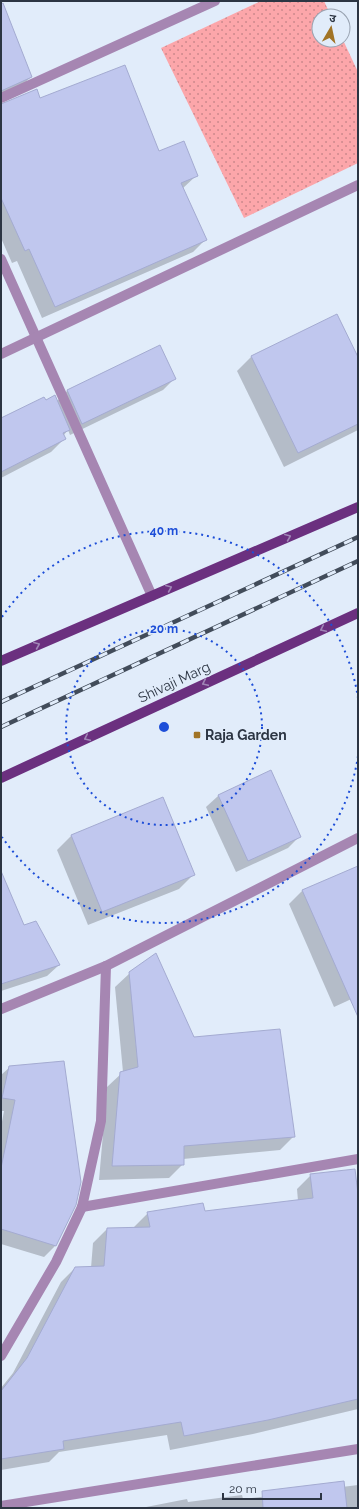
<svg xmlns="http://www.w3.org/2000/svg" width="359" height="1509" viewBox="0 0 359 1509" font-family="Raleway,'Noto Sans Devanagari',sans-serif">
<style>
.park{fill:url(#park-dots)}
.shadow{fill:#0003}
.building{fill:#c0c7ee;stroke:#a4abd1}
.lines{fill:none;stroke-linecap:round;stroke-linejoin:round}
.minor{stroke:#a686b2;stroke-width:10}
.major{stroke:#6b307f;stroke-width:10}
.rail-casing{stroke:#424c5a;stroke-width:4.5}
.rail{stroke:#e1ecfa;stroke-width:3;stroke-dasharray:9;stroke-linecap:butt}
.oneway{stroke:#a085b6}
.ring{fill:none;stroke:#1d4ed8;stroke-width:2;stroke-dasharray:2 4}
.poi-dot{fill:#a17426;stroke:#e1ecfa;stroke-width:1.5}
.labels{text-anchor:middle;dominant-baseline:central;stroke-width:3.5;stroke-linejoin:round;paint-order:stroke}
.street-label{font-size:14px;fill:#2c3543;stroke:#e1ecfa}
.poi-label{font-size:14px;font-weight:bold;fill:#2c3543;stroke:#e1ecfa;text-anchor:start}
.centre{fill:#1d4ed8;stroke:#e1ecfa;stroke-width:2}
.ring-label{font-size:12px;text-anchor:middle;font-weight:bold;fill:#1d4ed8;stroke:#e1ecfa;stroke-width:3.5;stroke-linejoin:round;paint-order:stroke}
</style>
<defs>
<pattern id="park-dots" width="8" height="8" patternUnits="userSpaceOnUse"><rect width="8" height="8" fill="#fca6aa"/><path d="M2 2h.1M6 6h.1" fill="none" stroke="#cc888c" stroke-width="1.8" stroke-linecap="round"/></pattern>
</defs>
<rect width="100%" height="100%" fill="#e1ecfa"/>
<!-- park -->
<polygon class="park" points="261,1 324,1 331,16 319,16 319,40 343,40 358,72 358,163 244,218 161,48"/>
<!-- shadow -->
<g class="shadow">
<polygon points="1,25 31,77 18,89 1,97"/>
<polygon points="40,99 197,175 182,189 205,240 193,252 42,318 17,261 12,263 1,238 1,105"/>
<polygon points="251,357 358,359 358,430 284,467 237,371"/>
<polygon points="175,378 163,390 70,435 68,430 63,436 64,439 51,452 1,478 1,419 45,401 57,401 67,391"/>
<polygon points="270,772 300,836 288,848 236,872 206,807 218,796"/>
<polygon points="71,836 194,874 179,889 88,925 57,850"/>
<polygon points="358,874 358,996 334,1007 289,904 303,890"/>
<polygon points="1,885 23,927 59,965 47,976 1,991"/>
<polygon points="130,973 294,1136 280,1150 183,1159 183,1164 169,1178 99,1180 107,1087 123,1072 115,987"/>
<polygon points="10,1067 55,1246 44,1257 1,1244 1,1127 4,1111 1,1111 1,1075"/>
<polygon points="311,1175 358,1183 358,1409 253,1434 170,1450 167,1435 59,1452 49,1462 1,1470 1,1388 13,1373 61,1282 75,1268 91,1268 93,1243 107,1229 134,1229 134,1227 148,1213 204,1212 298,1201 297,1189"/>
<polygon points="358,1485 358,1508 141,1508 187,1499 188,1502 242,1495 243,1499"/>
</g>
<!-- building -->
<g class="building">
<polygon points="3,3 32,77 1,91 1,4"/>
<polygon points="125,65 159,151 184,141 198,176 181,183 207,240 55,307 29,249 25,251 1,198 1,104 37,89 40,98"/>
<polygon points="337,314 358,357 358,424 298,453 251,356"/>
<polygon points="160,345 176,379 82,424 67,390"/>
<polygon points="55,395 70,430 63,433 66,439 1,472 1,418 44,397 46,400"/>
<polygon points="271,770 301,837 248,861 218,795"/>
<polygon points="163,797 195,875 102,912 71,835"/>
<polygon points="358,866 358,1017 302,890"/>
<polygon points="1,871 24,925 36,921 60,965 1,984"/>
<polygon points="156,953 194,1037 280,1029 295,1137 184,1146 184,1165 112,1166 120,1072 138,1067 129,972"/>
<polygon points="64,1061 81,1182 76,1205 56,1246 1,1229 1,1168 15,1100 2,1098 9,1066"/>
<polygon points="355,1169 358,1194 358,1399 268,1420 184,1436 181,1422 63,1441 64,1449 1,1459 1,1391 27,1358 75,1267 104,1266 107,1228 150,1227 147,1212 203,1203 205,1211 313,1198 310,1174"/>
<polygon points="344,1481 347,1508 263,1508 262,1491"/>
</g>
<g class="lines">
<!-- minor -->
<g class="minor">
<polyline points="1,98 215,1"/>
<polyline points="1,259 152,596"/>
<polyline points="1,354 358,185"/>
<polyline points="1,1009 106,966 358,838"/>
<polyline points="82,1207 358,1159"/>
<polyline points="1,1356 56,1262 82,1207 101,1121 106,966"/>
<polyline points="1,1506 358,1449"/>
</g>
<!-- major -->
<g class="major">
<polyline points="1,661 358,507"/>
<polyline points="1,778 358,613"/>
</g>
<!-- rail casing -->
<g class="rail-casing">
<g id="rail">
<polyline points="1,702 358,537"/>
<polyline points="1,727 358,561"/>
</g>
</g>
<!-- rail -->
<use href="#rail" class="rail"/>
</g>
<!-- one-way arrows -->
<defs><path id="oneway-chevron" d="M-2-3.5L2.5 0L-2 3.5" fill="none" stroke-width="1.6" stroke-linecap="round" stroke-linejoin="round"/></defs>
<g class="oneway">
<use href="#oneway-chevron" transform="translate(288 537) rotate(-23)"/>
<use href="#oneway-chevron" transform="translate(169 588) rotate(-23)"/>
<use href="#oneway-chevron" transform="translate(323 629) rotate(155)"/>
<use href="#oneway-chevron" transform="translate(37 645) rotate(-23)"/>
<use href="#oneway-chevron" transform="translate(205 683) rotate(155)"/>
<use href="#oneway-chevron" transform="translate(87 738) rotate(155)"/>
</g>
<!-- distance rings -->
<g class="ring">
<circle cx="164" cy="727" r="98"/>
<path d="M358 756A196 196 0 0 1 2 837M2 617A196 196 0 0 1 358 698"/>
</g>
<!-- markers -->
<rect class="poi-dot" x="193" y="731" width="8" height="8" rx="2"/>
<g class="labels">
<!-- street labels -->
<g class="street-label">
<text transform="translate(174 682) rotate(-25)">Shivaji Marg</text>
</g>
<!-- poi labels -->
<g class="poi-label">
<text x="205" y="735">Raja Garden</text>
</g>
</g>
<circle cx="164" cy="727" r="6" class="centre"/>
<g class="ring-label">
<text x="164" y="535">40 m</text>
<text x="164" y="633">20 m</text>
</g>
<!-- border -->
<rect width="359" height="1509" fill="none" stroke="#2c3543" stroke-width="4"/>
<!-- north arrow -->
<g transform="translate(331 28) rotate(9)"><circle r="19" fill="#e1ecfa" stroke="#99a3b1"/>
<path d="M0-3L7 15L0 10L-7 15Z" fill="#a17426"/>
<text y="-6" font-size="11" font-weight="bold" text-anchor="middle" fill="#2c3543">उ</text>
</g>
<!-- scale -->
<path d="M223 1493v6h98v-6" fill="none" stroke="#2c3543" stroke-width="2"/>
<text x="229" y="1493" font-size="12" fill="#2c3543" stroke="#e1ecfa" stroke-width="3" paint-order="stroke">20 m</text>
</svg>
